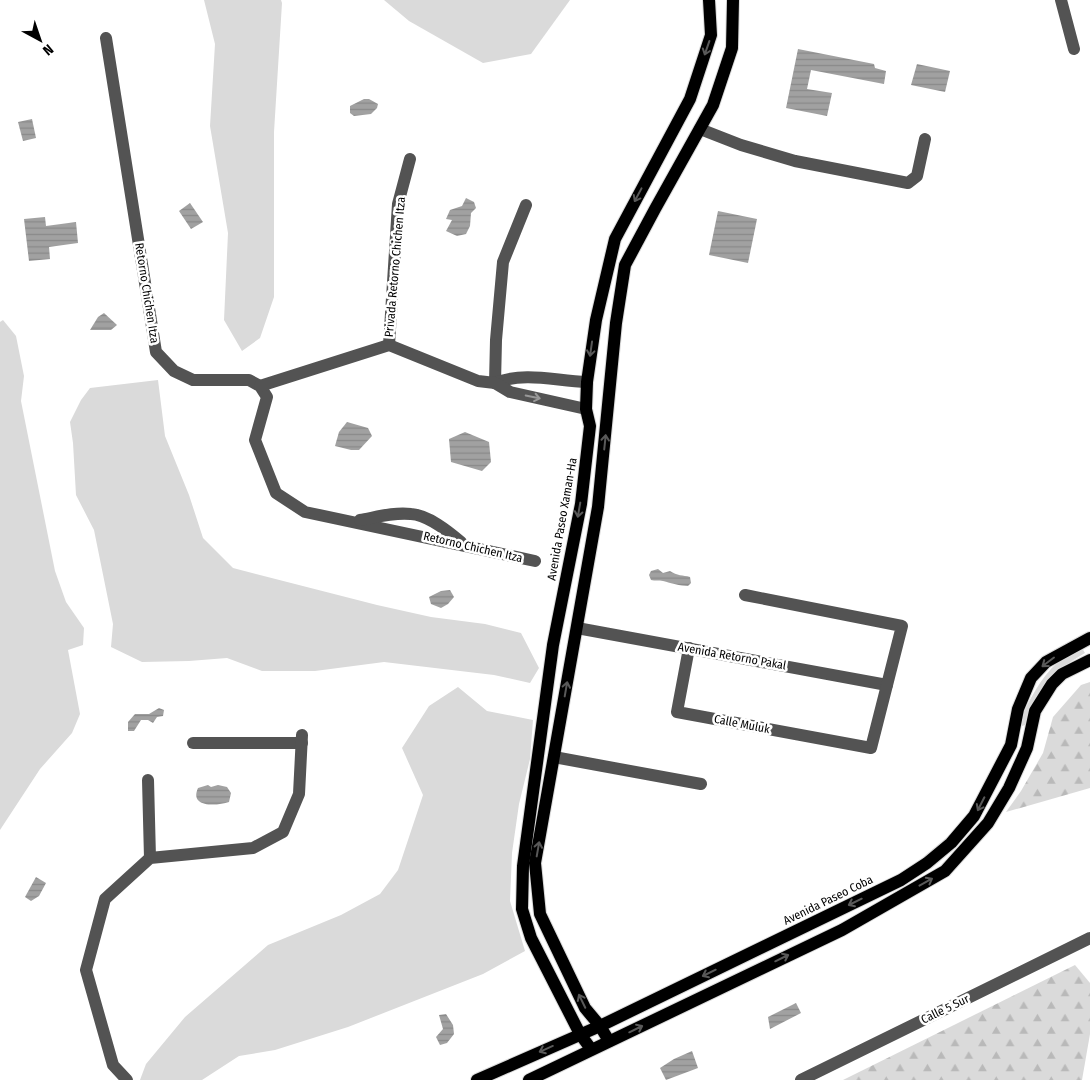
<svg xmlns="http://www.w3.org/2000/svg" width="1090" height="1080" viewBox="0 0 1090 1080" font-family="'Fira Sans Condensed',sans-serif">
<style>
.green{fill:#dadada}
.forest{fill:url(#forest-firs)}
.water{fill:url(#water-rules)}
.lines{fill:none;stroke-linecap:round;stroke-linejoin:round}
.major-casing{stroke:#dbdbdb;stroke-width:14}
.minor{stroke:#535353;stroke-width:12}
.major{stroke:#000;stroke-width:12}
.oneway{stroke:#595959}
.oneway2{stroke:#989898}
.labels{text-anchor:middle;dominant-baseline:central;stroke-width:5;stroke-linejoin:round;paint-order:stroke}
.street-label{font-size:12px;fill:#000;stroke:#fff}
</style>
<defs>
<pattern id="forest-firs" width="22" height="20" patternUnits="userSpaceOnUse" patternTransform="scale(1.25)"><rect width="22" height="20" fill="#dadada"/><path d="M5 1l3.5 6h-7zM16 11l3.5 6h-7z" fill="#b9b9b9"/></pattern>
<pattern id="water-rules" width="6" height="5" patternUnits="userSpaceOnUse" patternTransform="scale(1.25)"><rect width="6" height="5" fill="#a1a1a1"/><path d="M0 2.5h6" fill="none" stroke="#898989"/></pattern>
</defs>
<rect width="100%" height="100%" fill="#fff"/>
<!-- green -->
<g class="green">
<polygon points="204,0 281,0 282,3 274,132 274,297 260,338 242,351 224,320 228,233 210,126 215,44"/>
<polygon points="384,0 570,0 531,54 483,63 409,21"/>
<polygon points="3,320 16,336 24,376 21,401 55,571 66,602 84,628 83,645 68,650 80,714 72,733 40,769 0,830 0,322"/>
<polygon points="158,380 165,436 189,495 203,538 233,568 377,605 431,617 485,624 521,633 539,668 530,683 494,675 384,662 315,671 262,671 227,658 189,661 142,662 111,647 113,624 94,530 76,495 73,443 70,422 81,400 90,388"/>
<path d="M1082,648l3,5c-34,20 -47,35 -60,72l-3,1 -3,-4c10,-21 21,-44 39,-60 7,-5 16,-9 24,-14z"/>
<polygon points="458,687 487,711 533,720 530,759 519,804 512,853 510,901 525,951 483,974 348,1027 275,1050 239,1056 202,1080 140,1080 146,1064 185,1017 268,945 341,915 380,894 398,870 423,795 402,748 429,706"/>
</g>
<!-- forest -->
<g class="forest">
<polygon points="1090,682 1090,788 1006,812 1021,791 1043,753 1053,717 1081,685"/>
<polygon points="1075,965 1090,983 1090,1034 1082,1080 843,1080"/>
</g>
<!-- water -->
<g class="water">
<polygon points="798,49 874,64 875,68 886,71 884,84 811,70 807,89 832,93 827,116 786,108"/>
<polygon points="917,64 950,71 945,92 911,85"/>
<polygon points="364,99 369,99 378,104 377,108 371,114 354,116 350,113 350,106"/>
<polygon points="32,119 36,138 23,141 18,122"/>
<polygon points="466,198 474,202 476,208 471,213 470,226 466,234 457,236 446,231 452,220 446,219 450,210 462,206"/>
<polygon points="190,203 203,222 191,229 179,211"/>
<polygon points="718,211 757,219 748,263 709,255"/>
<polygon points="45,217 46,226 76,222 78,243 49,247 50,259 29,261 24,219"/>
<polygon points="104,313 117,325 111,330 90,330 98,317"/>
<polygon points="347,422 368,428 372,436 359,450 351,450 335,446 339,432"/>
<polygon points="465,432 489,442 491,462 482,471 451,462 449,439"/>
<path d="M658,569l5,4 7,-2c7,5 13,4 20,6l1,6 -3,3c-8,0 -17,-3 -25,-5 -4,-1 -8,0 -12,-1l-2,-5 2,-4z"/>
<polygon points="450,590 454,597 448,604 441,608 431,604 429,597 441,591"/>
<polygon points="159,708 164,710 163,716 157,717 153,723 148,720 141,720 134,731 128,731 128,722 135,714 149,714"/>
<path d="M208,785l3,2 7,-2 9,2 4,6 -2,9c-12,4 -40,6 -31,-14z"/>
<polygon points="36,877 46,883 39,896 31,901 25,897"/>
<polygon points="796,1003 801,1013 770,1029 768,1017"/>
<polygon points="446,1014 453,1025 454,1034 447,1043 440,1045 436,1037 443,1029 439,1015"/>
<polygon points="692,1051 698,1068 666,1080 660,1068 674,1059"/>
</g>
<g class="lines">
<!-- major casing -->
<g class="major-casing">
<g id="major">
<polyline points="609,1041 600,1026 585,1008 540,914 535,863 598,507 616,323 625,265 655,209 713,105 732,48 733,0"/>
<polyline points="591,1049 580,1034 531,938 522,909 523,866 553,645 581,504 590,426 586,409 587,382 596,320 615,239 690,99 711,35 709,0"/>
<polyline points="477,1080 600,1026 901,880 927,863 951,843 974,816 1011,745 1018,709 1031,678 1046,662 1090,638"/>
<polyline points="529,1080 842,930 945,871 988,823 1009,788 1027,748 1035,711 1052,684 1062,674 1090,660"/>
</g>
</g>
<!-- minor -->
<g class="minor">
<polyline points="1061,0 1074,49"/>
<polyline points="106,38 156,352 174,371 193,380 249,380 260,386 267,397 255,440 276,493 305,512 535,561"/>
<polyline points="700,129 741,145 795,161 908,183 917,176 925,139"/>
<polyline points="389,345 398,204 410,159"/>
<polyline points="495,383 496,340 503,262 526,205"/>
<path d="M495,383c32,-12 59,-2 92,-1"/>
<polyline points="260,386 389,345 478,381 495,383 510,392 586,409"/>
<path d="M360,520c17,-3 34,-8 51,-6 17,1 37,17 50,28"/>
<polyline points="577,628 887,685"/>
<polyline points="689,648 677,712 871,748 902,626 745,595"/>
<polyline points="193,743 302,743"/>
<polyline points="554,757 701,784"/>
<polyline points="148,780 150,858"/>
<polyline points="127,1080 113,1065 86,970 105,899 150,858 253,848 283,832 299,794 302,735"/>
<polyline points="801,1080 1090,938"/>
</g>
<!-- major -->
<use href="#major" class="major"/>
</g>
<!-- one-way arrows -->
<defs><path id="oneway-shaft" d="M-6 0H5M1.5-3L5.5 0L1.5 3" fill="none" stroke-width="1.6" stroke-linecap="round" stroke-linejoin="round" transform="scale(1.25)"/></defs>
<g class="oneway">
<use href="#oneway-shaft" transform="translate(707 48) rotate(109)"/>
<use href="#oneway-shaft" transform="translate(638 195) rotate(118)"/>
<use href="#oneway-shaft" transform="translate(591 349) rotate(98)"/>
<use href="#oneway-shaft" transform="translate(605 442) rotate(-84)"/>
<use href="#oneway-shaft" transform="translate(579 510) rotate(100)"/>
<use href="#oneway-shaft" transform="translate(1048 662) rotate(143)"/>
<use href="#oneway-shaft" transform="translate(566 689) rotate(-80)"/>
<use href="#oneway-shaft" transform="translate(981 804) rotate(117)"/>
<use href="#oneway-shaft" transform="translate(538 849) rotate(-80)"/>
<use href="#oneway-shaft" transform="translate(926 882) rotate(-29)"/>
<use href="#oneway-shaft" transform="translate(855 902) rotate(154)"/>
<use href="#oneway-shaft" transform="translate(782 958) rotate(-26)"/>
<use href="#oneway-shaft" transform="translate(709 973) rotate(154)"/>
<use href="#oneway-shaft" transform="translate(582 1001) rotate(-116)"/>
<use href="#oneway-shaft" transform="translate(636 1029) rotate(-26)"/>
<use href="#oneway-shaft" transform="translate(546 1049) rotate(156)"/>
</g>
<use class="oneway2" href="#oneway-shaft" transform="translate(533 397) rotate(12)"/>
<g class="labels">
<!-- street labels -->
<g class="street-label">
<text transform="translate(395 267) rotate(-85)">Privada Retorno Chichen Itza</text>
<text transform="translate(147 293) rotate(81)">Retorno Chichen Itza</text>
<text transform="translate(562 519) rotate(-80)">Avenida Paseo Xaman-Ha</text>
<text transform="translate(473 547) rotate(13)">Retorno Chichen Itza</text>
<text transform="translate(732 656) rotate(10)">Avenida Retorno Pakal</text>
<text transform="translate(742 724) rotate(11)">Calle Muluk</text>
<text transform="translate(828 900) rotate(-26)">Avenida Paseo Coba</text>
<text transform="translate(945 1009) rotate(-26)">Calle 5 Sur</text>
</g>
</g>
<!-- north arrow -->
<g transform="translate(40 40) rotate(140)" stroke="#ffffff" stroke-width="4" paint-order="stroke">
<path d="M0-4L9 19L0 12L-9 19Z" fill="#000000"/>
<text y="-8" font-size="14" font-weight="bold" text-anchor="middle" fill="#000000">N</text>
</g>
</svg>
